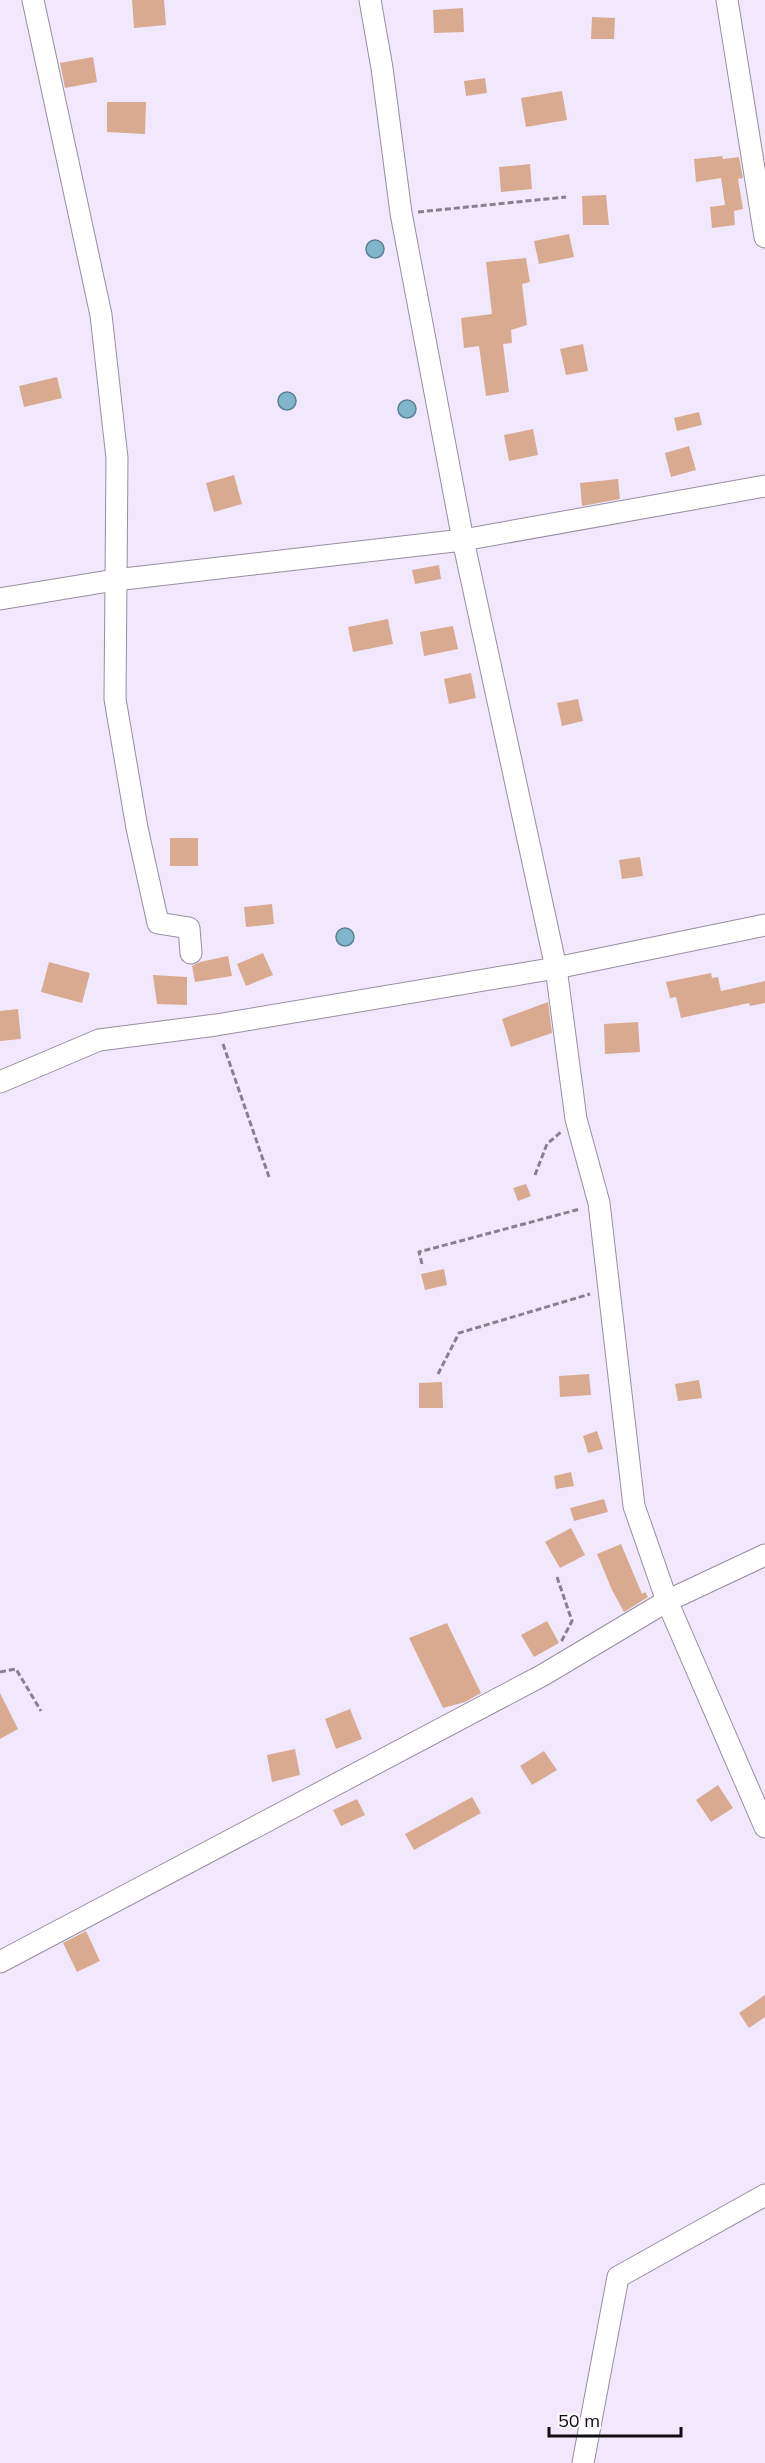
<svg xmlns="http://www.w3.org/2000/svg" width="765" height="2463" viewBox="0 0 765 2463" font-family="Mulish,sans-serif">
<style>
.water{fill:#80b6cb;stroke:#5e8394;stroke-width:1.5}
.building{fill:#d8ab90}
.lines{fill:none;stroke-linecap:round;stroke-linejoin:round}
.minor-casing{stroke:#978ea1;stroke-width:23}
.path{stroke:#87818f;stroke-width:3;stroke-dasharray:6 3;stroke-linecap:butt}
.minor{stroke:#fff;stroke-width:21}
</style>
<rect width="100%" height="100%" fill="#f2e8fd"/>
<!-- water -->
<g class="water">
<circle cx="375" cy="249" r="9"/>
<circle cx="287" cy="401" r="9"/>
<circle cx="407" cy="409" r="9"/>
<circle cx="345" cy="937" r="9"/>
</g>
<!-- building -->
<g class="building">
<polygon points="132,0 164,0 166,25 134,28"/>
<polygon points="463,8 464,32 434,33 433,10"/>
<polygon points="592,17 615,18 614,39 591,39"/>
<polygon points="93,57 97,82 65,88 60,63"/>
<polygon points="485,78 487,93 466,96 464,81"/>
<polygon points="562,91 567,120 526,127 521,98"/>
<polygon points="107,102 146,102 145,134 107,132"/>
<polygon points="722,156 723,159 739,157 743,178 738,179 743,209 734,211 735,225 712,228 710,207 725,205 721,178 696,182 694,159"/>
<polygon points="530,164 532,189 501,192 499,167"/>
<polygon points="606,195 609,225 583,225 582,196"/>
<polygon points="569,234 574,257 539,264 534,241"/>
<polygon points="526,258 530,282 522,284 527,325 511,330 512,343 503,344 509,392 486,396 479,346 464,348 461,318 492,314 486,262"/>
<polygon points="583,344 588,371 566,375 560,349"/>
<polygon points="57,377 62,398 24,407 19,386"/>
<polygon points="699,412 702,425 677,431 674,418"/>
<polygon points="533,429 538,455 509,461 504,435"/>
<polygon points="689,446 696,470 671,477 665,453"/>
<polygon points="234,475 242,504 214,512 206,483"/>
<polygon points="618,479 620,499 582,506 580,483"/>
<polygon points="439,565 441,579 415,584 412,570"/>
<polygon points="388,619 393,644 353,652 348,627"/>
<polygon points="453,626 458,649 424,656 420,632"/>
<polygon points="471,673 476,698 449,704 444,679"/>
<polygon points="578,699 583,721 562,726 557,703"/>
<rect x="170" y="838" width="28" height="28"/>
<polygon points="640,857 643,876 622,879 619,860"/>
<polygon points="272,904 274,924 246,927 244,907"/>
<polygon points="263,953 273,975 246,986 237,964"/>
<polygon points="228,956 232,976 195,982 192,966 200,962"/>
<polygon points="49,962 90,973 82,1003 41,992"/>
<polygon points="711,973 712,978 718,977 721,991 765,981 765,1003 750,1006 749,1003 681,1018 676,997 670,998 666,982"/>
<polygon points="153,975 187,977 187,1005 157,1004"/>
<polygon points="548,1002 552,1033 511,1047 502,1019"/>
<polygon points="18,1009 21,1039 0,1041 0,1011"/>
<polygon points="638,1022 640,1052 605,1054 604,1024"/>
<polygon points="526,1184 531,1196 518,1201 513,1188"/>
<polygon points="444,1269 447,1285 425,1290 421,1274"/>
<polygon points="589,1374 591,1395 560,1397 559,1376"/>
<polygon points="699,1380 702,1398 678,1401 675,1384"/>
<polygon points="442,1382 443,1408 419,1408 419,1383"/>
<polygon points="597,1431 603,1449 588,1453 583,1436"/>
<polygon points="571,1472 574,1486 556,1489 554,1476"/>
<polygon points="604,1499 608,1512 574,1521 570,1508"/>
<polygon points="571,1528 585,1555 560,1568 545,1542"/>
<polygon points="621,1544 642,1594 645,1592 648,1597 624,1612 612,1590 597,1554"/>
<polygon points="547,1621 559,1643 534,1657 521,1635"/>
<polygon points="447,1623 481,1693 465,1702 443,1708 409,1638"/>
<polygon points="0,1693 18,1729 0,1739"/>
<polygon points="350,1709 362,1739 336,1749 325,1719"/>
<polygon points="295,1749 300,1775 272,1782 267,1755"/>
<polygon points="544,1751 557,1770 532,1785 520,1766"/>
<polygon points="718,1785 733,1808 711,1822 696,1800"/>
<polygon points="472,1797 481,1813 414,1850 405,1834"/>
<polygon points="357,1799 365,1815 341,1826 333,1810"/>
<polygon points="86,1931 100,1961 77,1972 63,1943"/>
<polygon points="765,1995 765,2017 749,2028 739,2013"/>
</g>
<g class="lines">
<!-- minor casing -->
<g class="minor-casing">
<g id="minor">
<polyline points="33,0 101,315 117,458 115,699 137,828 158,923 189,928 191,953"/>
<polyline points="370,0 382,68 401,213 463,540 556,968 576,1119 599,1203 634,1506 667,1601 765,1827"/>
<polyline points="727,0 765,237"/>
<polyline points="0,599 115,580 463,540 765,486"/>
<polyline points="0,1082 99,1040 216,1025 556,968 765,925"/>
<polyline points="0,1962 543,1675 667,1601 765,1555"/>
<polyline points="583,2463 618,2277 765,2195"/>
</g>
</g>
<!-- path -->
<g class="path">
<polyline points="418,212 566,197"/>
<polyline points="223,1044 269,1177"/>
<polyline points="535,1175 547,1144 561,1132"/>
<polyline points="422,1264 419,1252 580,1209"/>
<polyline points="438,1374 459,1333 590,1294"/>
<polyline points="557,1577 572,1621 561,1642"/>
<polyline points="0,1672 16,1669 41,1711"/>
</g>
<!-- minor -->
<use href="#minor" class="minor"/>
</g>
<!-- scale -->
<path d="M549 2427v9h132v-9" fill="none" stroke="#0f0c12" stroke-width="3"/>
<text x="558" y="2427" font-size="18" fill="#0f0c12" stroke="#fbf9fd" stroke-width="4.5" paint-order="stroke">50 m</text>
</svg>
